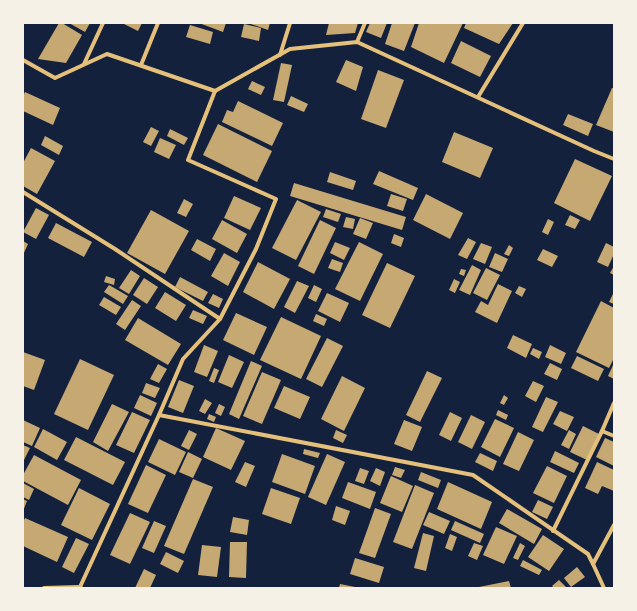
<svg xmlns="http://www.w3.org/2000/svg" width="637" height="611" viewBox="0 0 637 611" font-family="Manrope,sans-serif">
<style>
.building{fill:#c6a872}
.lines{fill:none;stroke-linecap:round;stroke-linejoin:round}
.minor{stroke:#e5c07b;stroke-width:4}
</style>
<rect width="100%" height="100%" fill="#14213d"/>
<!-- building -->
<g class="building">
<polygon points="59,23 62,23 82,35 66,63 38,59"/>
<polygon points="69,23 90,23 85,32"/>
<polygon points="122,23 142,23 138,31"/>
<polygon points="199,23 226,23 223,32"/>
<polygon points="248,23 270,23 268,30"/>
<polygon points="329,23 358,23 355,33 326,35"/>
<polygon points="370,23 387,23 381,38 366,32"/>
<polygon points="392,23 415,23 404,51 385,44"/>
<polygon points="419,23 463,23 444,63 411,47"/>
<polygon points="466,23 513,23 499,44 464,28"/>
<polygon points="244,24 261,28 259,41 241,37"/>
<polygon points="190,25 213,32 210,44 186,37"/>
<polygon points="461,41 491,56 480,77 451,63"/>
<polygon points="346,60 363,67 356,91 336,82"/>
<polygon points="281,63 292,65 284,102 273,100"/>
<polygon points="378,70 404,80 386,128 361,119"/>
<polygon points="252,81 265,87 261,95 248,89"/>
<polygon points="612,88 614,88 614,132 596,125"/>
<polygon points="25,92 60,108 53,125 23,111 23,96"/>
<polygon points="291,96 308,104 304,112 287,105"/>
<polygon points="238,101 283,123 272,146 222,122 227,110 233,112"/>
<polygon points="568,114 593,124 588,136 563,125"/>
<polygon points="218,124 272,151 257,182 203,155"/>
<polygon points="151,127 159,131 151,146 143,142"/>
<polygon points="170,129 188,138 184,145 167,136"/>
<polygon points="454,132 493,148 480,178 442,162"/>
<polygon points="45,136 63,146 59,155 41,145"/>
<polygon points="160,138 176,145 169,159 154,152"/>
<polygon points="31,148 55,161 37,194 23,186 23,163"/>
<polygon points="575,159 612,176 590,221 554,203"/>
<polygon points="379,171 418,188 413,200 373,184"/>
<polygon points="330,172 356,181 353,190 327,182"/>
<polygon points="294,183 406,217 402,230 290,196"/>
<polygon points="391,194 407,199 403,211 387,206"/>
<polygon points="426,194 463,213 450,239 413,220"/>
<polygon points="234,196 261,208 250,230 224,218"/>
<polygon points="184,199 193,204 186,217 177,213"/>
<polygon points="297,200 321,212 296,260 272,248"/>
<polygon points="36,208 49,215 36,239 23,232"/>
<polygon points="326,209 341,214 338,222 323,217"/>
<polygon points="151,210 189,231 165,274 127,253"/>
<polygon points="570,215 580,220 575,229 565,225"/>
<polygon points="346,217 355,219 353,229 343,227"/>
<polygon points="360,218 373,223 366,239 353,234"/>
<polygon points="548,219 554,222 548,235 542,232"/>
<polygon points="222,220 247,234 237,253 212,239"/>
<polygon points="320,220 336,228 314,274 298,266"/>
<polygon points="56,223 92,242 84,257 48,238"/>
<polygon points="394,234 404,238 401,247 391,243"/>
<polygon points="468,238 476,242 467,259 458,255"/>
<polygon points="197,239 216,249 210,261 191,250"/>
<polygon points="23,241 28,244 23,255"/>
<polygon points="335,242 350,248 344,260 330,253"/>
<polygon points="359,242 383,254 360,301 335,289"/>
<polygon points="481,243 492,247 485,264 473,259"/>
<polygon points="606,243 614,247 614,254 608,267 597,262"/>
<polygon points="509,245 513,248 509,256 504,254"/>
<polygon points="543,249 558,256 552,267 537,260"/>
<polygon points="224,253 240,262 228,286 211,276"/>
<polygon points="495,253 508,259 502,272 489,267"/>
<polygon points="332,259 343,263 340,272 328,268"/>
<polygon points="258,262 290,279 274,309 243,292"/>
<polygon points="387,263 415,276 390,328 362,315"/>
<polygon points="472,265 481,270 470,295 459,290"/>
<polygon points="614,266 614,275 610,273"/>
<polygon points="486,268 500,275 487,300 473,293"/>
<polygon points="461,269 466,270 464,276 459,274"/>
<polygon points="131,270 140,276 129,294 119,288"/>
<polygon points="106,276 115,279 114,285 104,282"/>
<polygon points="180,277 208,292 203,301 175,287"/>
<polygon points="144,278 158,287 147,304 133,295"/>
<polygon points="454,279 460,282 455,293 449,290"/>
<polygon points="297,281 309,286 295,313 284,307"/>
<polygon points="498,284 512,291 497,323 475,312 481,301 488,305"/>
<polygon points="109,285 128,296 123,304 104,292"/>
<polygon points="314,285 322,289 316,302 308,298"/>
<polygon points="519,286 526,289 522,297 515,293"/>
<polygon points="165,292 186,305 176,321 155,308"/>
<polygon points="614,292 614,304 609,302"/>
<polygon points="327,293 349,303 340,322 318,311"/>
<polygon points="213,294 223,299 219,308 208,303"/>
<polygon points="104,297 121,307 116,315 99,305"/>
<polygon points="132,300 141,306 125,330 116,324"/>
<polygon points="601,301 614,308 614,358 609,368 576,352"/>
<polygon points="193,310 207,316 203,324 189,318"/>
<polygon points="236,313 267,327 254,355 223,340"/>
<polygon points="316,314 327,319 324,326 313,321"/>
<polygon points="281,317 321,336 301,379 260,360"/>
<polygon points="138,318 181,344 168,365 125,340"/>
<polygon points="513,335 532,344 526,358 507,348"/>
<polygon points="327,338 343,346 322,387 306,379"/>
<polygon points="204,345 218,351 207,377 194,372"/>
<polygon points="550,345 566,353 561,364 545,357"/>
<polygon points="533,348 542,352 539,359 530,354"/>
<polygon points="23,352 45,360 34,390 23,386"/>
<polygon points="229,355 244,362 232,388 218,382"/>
<polygon points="577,356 604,369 598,381 571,368"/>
<polygon points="80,359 114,375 88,430 54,414"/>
<polygon points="251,361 262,366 239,419 229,414"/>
<polygon points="550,363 562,369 557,380 544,374"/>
<polygon points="614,363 614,379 608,376"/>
<polygon points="158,364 167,369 159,383 150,379"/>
<polygon points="214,368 219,370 214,383 209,381"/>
<polygon points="427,371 442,378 420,422 406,415"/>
<polygon points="262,372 281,380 262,424 243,416"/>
<polygon points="342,376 365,388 344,431 321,419"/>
<polygon points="179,380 194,386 183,413 168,407"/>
<polygon points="533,381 544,386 536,402 525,396"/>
<polygon points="146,383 160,388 155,398 142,393"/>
<polygon points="284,386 310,397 300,419 274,408"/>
<polygon points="140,395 157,403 151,416 134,408"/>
<polygon points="504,395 508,398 504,405 500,403"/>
<polygon points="546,397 558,402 543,432 532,427"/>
<polygon points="205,399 212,403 205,414 199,411"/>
<polygon points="112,404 129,412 108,451 93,442"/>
<polygon points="219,404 225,407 221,416 215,413"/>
<polygon points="498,410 508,415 506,420 496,415"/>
<polygon points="560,411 574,417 567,431 553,424"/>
<polygon points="132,412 150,420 134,453 116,445"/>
<polygon points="450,412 462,418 451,441 439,435"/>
<polygon points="209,414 216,417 214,422 207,419"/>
<polygon points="471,415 485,422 472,449 458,442"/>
<polygon points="495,419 514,428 500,457 481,447"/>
<polygon points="23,420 40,428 32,446 23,442"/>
<polygon points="404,420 422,427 412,451 394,444"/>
<polygon points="583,426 599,434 587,460 570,452"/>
<polygon points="216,428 245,441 231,470 203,457"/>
<polygon points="43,429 67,442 57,460 34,447"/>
<polygon points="189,430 197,434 189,450 181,446"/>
<polygon points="336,430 347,435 343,443 333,438"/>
<polygon points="569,430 576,434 569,449 561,445"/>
<polygon points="518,432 534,440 519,471 503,464"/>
<polygon points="76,437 125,462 113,485 64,460"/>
<polygon points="605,438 614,442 614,466 596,457"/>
<polygon points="159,439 186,452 175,475 148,462"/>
<polygon points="23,445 30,448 23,462"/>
<polygon points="304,449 320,453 318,458 303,454"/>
<polygon points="555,451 579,463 574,473 550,462"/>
<polygon points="188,452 202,459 193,478 179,472"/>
<polygon points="480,453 497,461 493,471 475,462"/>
<polygon points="282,454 315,466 305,494 272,482"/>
<polygon points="327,454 345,462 326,505 308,497"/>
<polygon points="34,455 81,480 68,505 23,481 23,475"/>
<polygon points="245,462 255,466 246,487 235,482"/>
<polygon points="597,462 614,470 614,491 602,486 598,494 585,488"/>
<polygon points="146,465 166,475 148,513 128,504"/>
<polygon points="547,466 567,476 554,503 533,493"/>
<polygon points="395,467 405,470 401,478 392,475"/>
<polygon points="360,468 369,471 364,484 355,481"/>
<polygon points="376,468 385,472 380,486 370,481"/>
<polygon points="421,472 441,480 438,488 418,480"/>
<polygon points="391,476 413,486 402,512 380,503"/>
<polygon points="193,479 213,487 184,554 164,546"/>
<polygon points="348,482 376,492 370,509 342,498"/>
<polygon points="448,482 492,502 481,529 437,509"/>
<polygon points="23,483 34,489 29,500 23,497"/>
<polygon points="415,485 434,493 412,549 393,542"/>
<polygon points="79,488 110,504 92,540 61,525"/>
<polygon points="271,488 300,498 291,524 262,514"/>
<polygon points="23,499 27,501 23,511"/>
<polygon points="538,500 553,507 547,519 532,512"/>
<polygon points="336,506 350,511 345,525 332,520"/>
<polygon points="375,508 391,514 375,558 359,553"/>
<polygon points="507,509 542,529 534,544 499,523"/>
<polygon points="429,512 450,521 444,534 423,525"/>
<polygon points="130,513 150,522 130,564 110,555"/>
<polygon points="233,517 249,520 247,535 230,532"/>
<polygon points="25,518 68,537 57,562 23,546 23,522"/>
<polygon points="154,521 166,526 154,553 142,548"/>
<polygon points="455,521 484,534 480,543 451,530"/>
<polygon points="496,527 517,536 504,564 483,555"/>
<polygon points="423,533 434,536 426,571 414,568"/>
<polygon points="450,534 457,537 452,551 445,548"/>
<polygon points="543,535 564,549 549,571 528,557"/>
<polygon points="76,538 89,544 74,573 62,567"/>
<polygon points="230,542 247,542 246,578 229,577"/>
<polygon points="474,543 483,546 477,560 468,556"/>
<polygon points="520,543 525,546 518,560 513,558"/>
<polygon points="202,545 221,547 217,577 198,575"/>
<polygon points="166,552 184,561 178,573 160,564"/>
<polygon points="355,558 384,567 379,583 350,574"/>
<polygon points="523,560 542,570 539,575 520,566"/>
<polygon points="577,567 585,577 571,587 564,578"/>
<polygon points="144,569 156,575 150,588 135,588"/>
<polygon points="559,580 566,587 565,588 554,588 552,586"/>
<polygon points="509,581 511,588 479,588 479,587"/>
<polygon points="340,584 355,587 355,588 339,588"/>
</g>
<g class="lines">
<!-- minor -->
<g class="minor">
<polyline points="357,42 365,23"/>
<polyline points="280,55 290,23"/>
<polyline points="23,60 55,78 107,54 215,91"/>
<polyline points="84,64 103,23"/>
<polyline points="141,65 158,23"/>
<polyline points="215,91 290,49 357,42 594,151 614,159"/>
<polyline points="478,97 523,23"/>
<polyline points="23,192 115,249 220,319"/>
<polyline points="159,415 473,475 588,554 593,564 604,588"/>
<polyline points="602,431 614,436"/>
<polyline points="553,531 602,431 614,403"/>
<polyline points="593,564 614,525"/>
<polyline points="80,587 159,415 183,359 220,319 256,249 276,199 188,160 215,91"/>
<polyline points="44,588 80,587 81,588"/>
</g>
</g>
<!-- border -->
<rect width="637" height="611" fill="none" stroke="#f6f1e7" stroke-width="48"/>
</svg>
